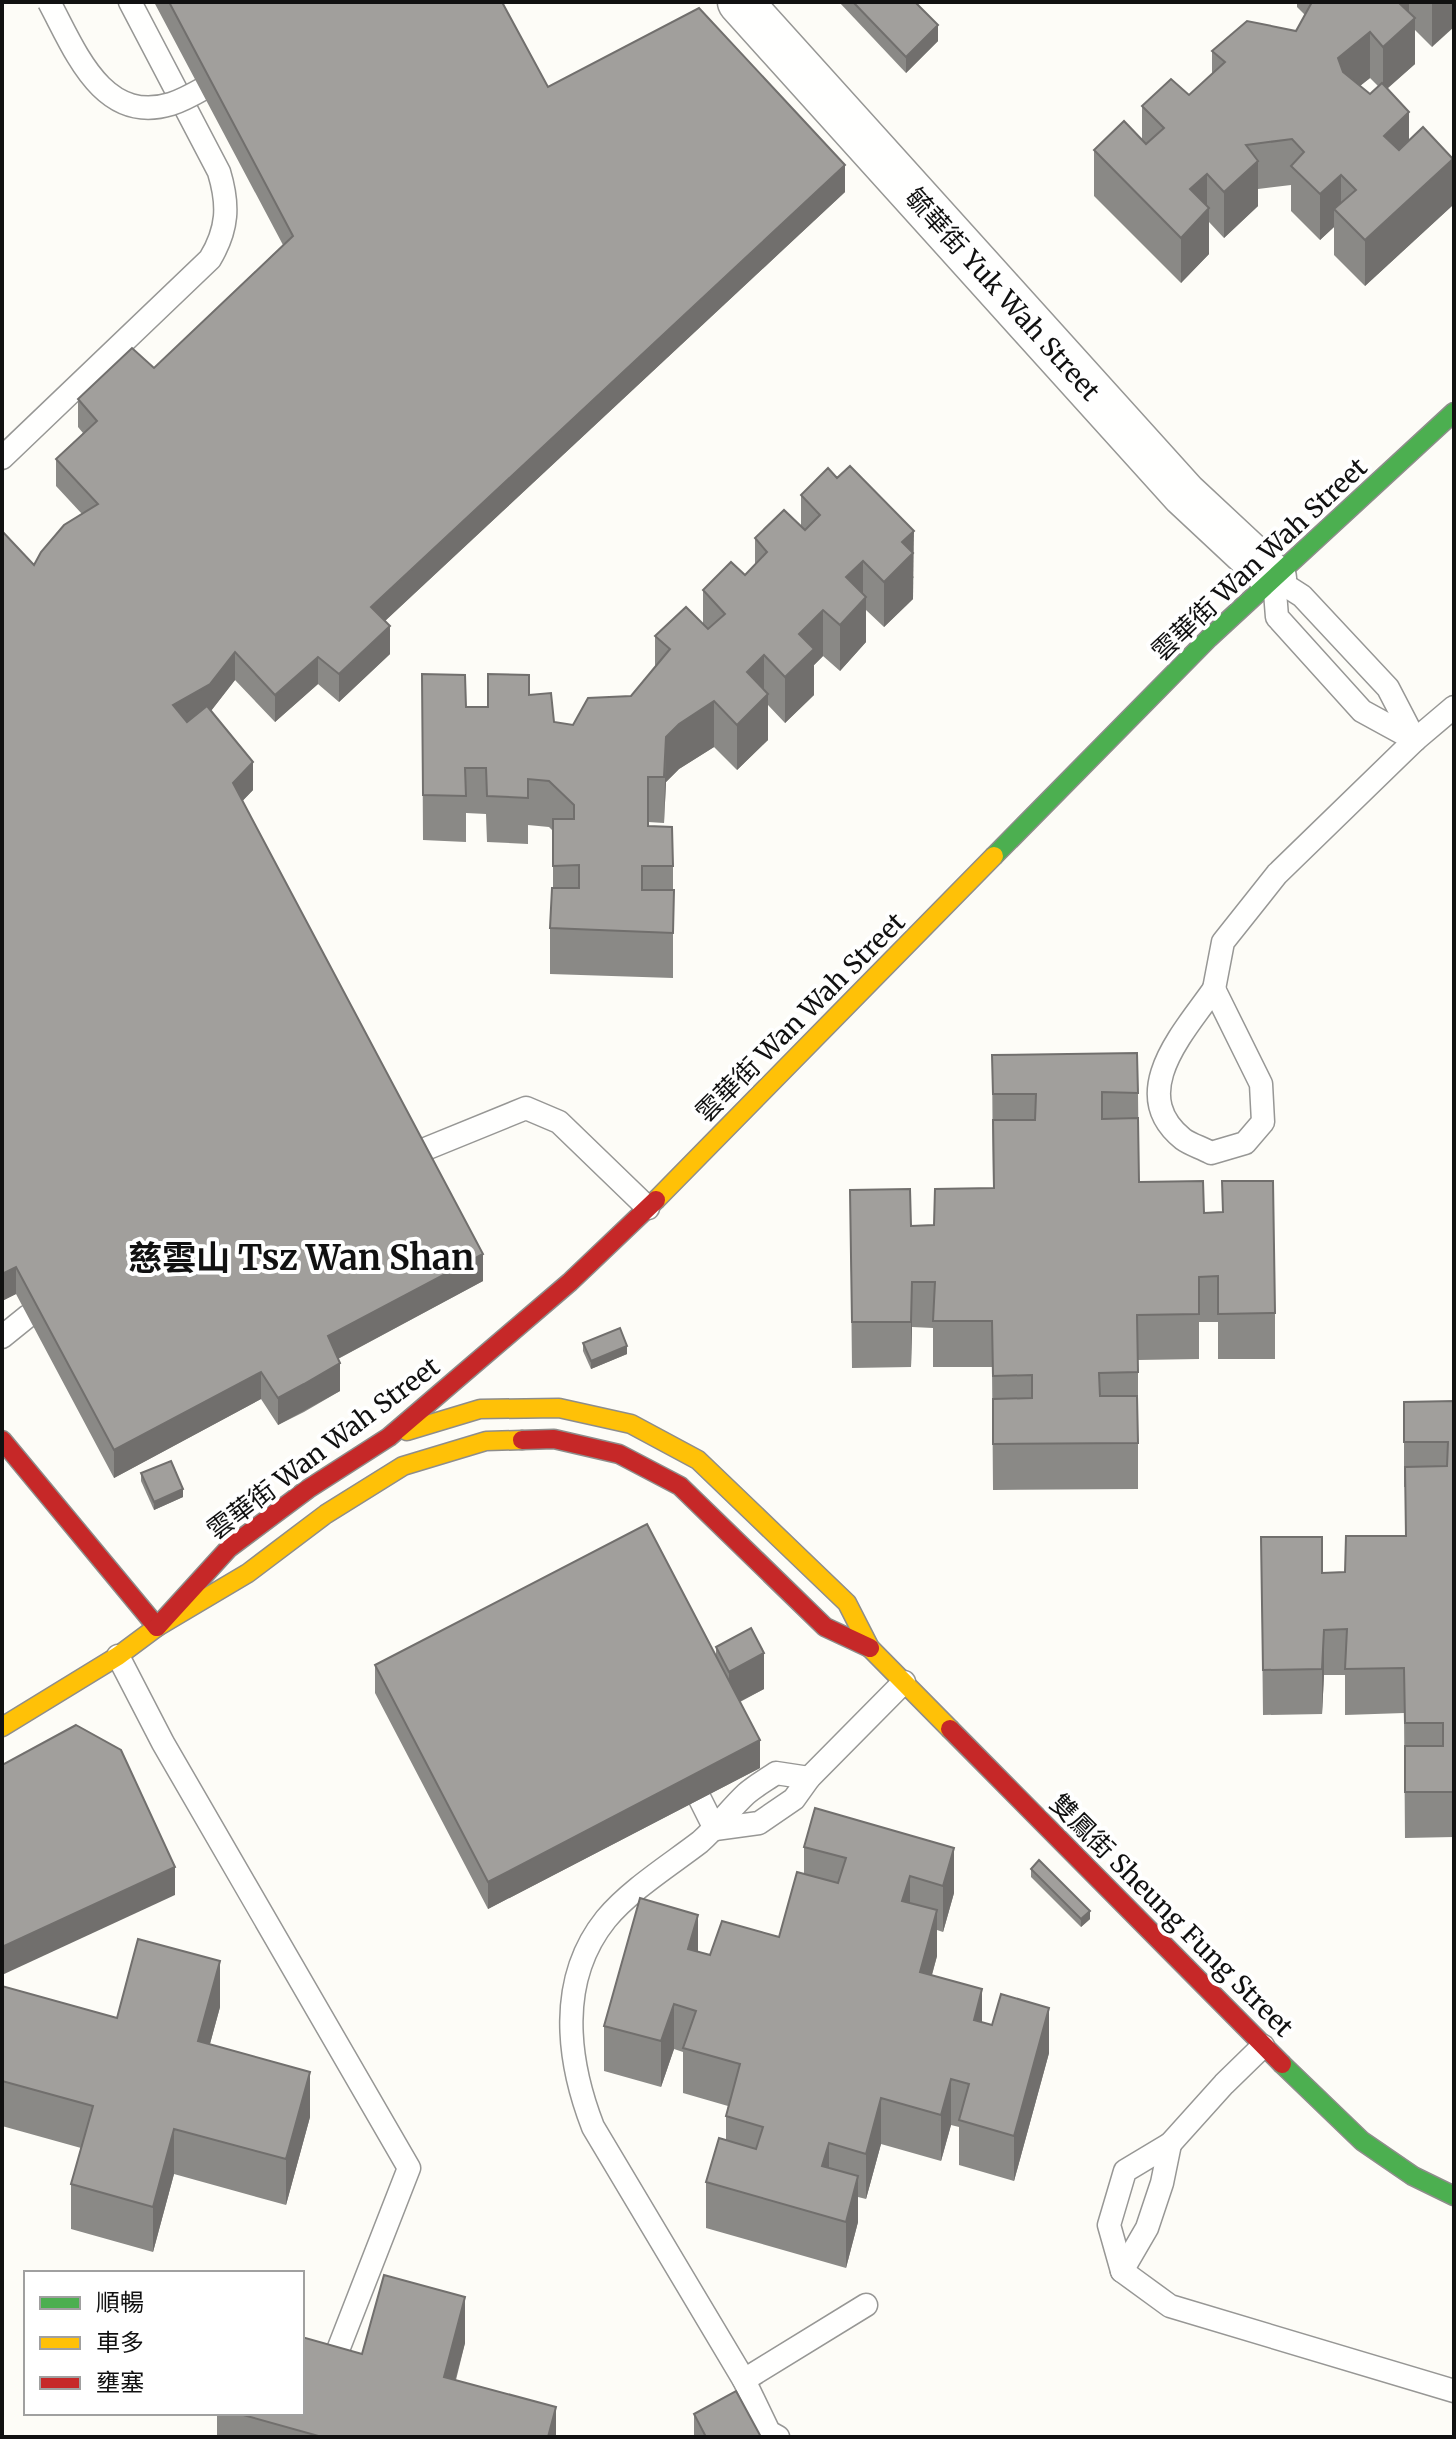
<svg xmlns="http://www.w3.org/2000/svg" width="1456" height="2439" viewBox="0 0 1456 2439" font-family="Merriweather,'Noto Sans TC',serif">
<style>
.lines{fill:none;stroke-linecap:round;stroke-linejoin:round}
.lane-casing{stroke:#979795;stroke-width:25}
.street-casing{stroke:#979795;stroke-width:47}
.fast-casing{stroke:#8e8d8b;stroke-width:21}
.slow-casing{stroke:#8e8d8b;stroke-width:21}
.jam-casing{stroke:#8e8d8b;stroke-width:21}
.lane{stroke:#fffffe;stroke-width:22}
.street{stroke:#fffffe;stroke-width:44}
.fast{stroke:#4caf50;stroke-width:18}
.slow{stroke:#ffc107;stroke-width:18}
.jam{stroke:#c62828;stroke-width:18}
.lane-bridge-casing{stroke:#979795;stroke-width:25;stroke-linecap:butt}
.lane-bridge{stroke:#fffffe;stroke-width:22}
.wall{fill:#8a8986;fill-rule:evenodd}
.shaded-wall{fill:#716f6d}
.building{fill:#a19f9c;stroke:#716f6d;stroke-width:2}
.labels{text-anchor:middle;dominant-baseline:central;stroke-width:8;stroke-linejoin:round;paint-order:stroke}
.street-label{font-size:26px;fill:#111;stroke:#fff}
.district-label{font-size:34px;font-weight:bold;fill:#111;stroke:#fff}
</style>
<rect width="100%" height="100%" fill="#fdfcf7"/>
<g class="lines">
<!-- lane casing -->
<g class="lane-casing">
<g id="lane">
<path d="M2,458l208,-199c18,-30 19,-54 9,-87l-89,-170"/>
<polyline points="1274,578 1302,596 1388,688 1415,740"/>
<polyline points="1274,579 1277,617 1362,711 1415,740"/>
<path d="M1214,989l47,95 2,38 -18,21 -34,10c-8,-5 -20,-8 -28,-14 -57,-46 1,-107 31,-150z"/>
<polyline points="1214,989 1223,942 1277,874 1415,740 1454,707"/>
<polyline points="418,1152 526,1108 559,1122 648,1208"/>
<polyline points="2,1337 28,1316"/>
<polyline points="118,1656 163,1743 409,2168 338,2350"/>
<polyline points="700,1799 715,1829"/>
<polyline points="715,1829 759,1823 794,1799 809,1778 904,1682"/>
<polyline points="1263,2046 1224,2084 1170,2144 1125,2171 1109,2225 1122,2271 1170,2306 1454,2391"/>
<polyline points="1122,2271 1147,2228 1162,2183 1170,2144"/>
<polyline points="744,2380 866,2305"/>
<path d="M778,2437l-9,-5 -25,-52 -151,-253c-26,-67 -36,-147 13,-208 24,-29 64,-54 94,-77 17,-15 30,-33 46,-48 9,-8 20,-14 30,-21l33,5"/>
</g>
</g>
<!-- street casing -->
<g class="street-casing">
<polyline id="street" points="740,2 1184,494 1274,578"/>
</g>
<!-- fast casing -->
<g class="fast-casing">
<g id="fast">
<polyline points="994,856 1209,638 1454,412"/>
<polyline points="1282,2064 1362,2141 1413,2176 1454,2196"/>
</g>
</g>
<!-- slow casing -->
<g class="slow-casing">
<g id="slow">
<polyline points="656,1200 994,856"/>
<polyline points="407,1431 480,1409 559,1408 631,1424 698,1460 847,1603 870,1648 950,1729"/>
<polyline points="2,1727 118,1656 157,1627 248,1573 326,1514 403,1466 486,1441 522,1440"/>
</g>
</g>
<!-- jam casing -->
<g class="jam-casing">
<g id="jam">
<polyline points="2,1440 157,1627"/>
<polyline points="522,1440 554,1439 619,1454 680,1486 825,1627 870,1648"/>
<polyline points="157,1627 229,1548 308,1489 389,1437 570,1282 656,1200"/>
<polyline points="950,1729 1282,2064"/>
</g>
</g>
<!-- lane -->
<use href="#lane" class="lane"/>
<!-- street -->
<use href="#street" class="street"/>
<!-- fast -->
<use href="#fast" class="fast"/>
<!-- slow -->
<use href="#slow" class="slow"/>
<!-- jam -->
<use href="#jam" class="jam"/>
<!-- lane-bridge casing -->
<g class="lane-bridge-casing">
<path id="lane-bridge" d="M49,2c26,48 53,123 122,102 16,-5 31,-15 46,-23"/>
</g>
<!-- lane-bridge -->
<use href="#lane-bridge" class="lane-bridge"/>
</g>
<!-- wall -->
<g class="wall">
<polygon points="154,2 502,2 548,87 845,192 385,621 390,654 339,702 318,684 275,722 235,680 211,711 253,790 242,801 483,1281 338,1359 340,1391 304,1412 278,1425 261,1399 114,1478 16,1294 2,1301 2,531 34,565 82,514 56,486 56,459 83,433 78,427 78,399 154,368 283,245"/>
<polygon points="839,2 915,2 938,41 906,73"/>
<path d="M1297,2h157l-22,45 -17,-17v34l-28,25 22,52 44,64 -88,81 -31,-31v-28l-14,13 -29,-29v-26l-33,4v17l-34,32 -15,-16v32l-28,29 -87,-87v-46l48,-10v-34l47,-11 23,-21v-23l84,-20 9,-16 -8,-8zM1370,78l8,8 -8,8 -10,-8z"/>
<polygon points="801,495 914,577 913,578 913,599 884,627 866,610 866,642 840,671 823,656 814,665 814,695 785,723 768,705 768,740 737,770 714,747 679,769 666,782 664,823 648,822 648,826 673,866 673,978 550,974 550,928 553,888 553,831 549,827 528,825 528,844 487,842 486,814 466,813 466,842 423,840 422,674 466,707 488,707 529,695 554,722 573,725 631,696 655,667 655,636 703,624 703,590 745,575 755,564 755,538 801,526"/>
<polygon points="992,1055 1138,1093 1139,1182 1204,1213 1275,1313 1275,1359 1218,1359 1218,1322 1199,1322 1199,1359 1138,1360 1138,1489 993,1490 992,1367 933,1367 933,1328 912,1327 911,1367 852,1368 850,1190 911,1226 934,1225 993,1188"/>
<polygon points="583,1343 627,1354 591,1369 583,1351"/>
<polygon points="1454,1401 1454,1837 1405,1838 1404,1713 1345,1715 1345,1675 1324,1675 1322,1714 1263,1715 1261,1537 1322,1573 1345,1572 1406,1536 1405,1487 1404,1487 1404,1402"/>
<polygon points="141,1473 183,1497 154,1510 141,1481"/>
<polygon points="716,1647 764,1689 740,1702 760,1768 488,1909 375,1693 375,1665 716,1655"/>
<polygon points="804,1847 954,1848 954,1893 943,1932 937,1930 937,1956 932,1975 982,2022 1049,2053 1014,2181 959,2165 959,2127 951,2125 941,2161 881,2144 866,2199 858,2197 858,2222 846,2268 706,2228 706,2182 726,2140 726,2116 728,2106 683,2093 683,2052 674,2049 661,2087 604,2071 604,2026 698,1952 710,1955 779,1937 804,1874"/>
<polygon points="1031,1869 1090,1919 1081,1927 1031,1877"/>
<polygon points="2,1986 117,2018 220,2007 210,2044 310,2117 286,2205 174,2174 153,2252 71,2229 71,2184 81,2148 2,2126"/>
<polygon points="465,2343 456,2380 556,2437 217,2437 217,2413 302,2413 362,2354"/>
<polygon points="694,2414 761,2437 694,2437"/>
</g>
<!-- shaded-wall -->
<g class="shaded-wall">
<polygon points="1393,2 1409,2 1409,23 1415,18 1415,64 1383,92 1383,47"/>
<polygon points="1432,2 1454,2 1454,27 1432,47"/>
<polygon points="938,25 938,41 906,73 906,57"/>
<polygon points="1370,32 1370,78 1338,103 1338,58"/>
<polygon points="1409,112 1409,157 1384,181 1384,136"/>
<polygon points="1453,159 1453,205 1365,286 1365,240"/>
<polygon points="1258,161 1258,206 1224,238 1224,192"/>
<polygon points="845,165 845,192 371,634 371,607"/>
<polygon points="1207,174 1207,210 1209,208 1209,254 1181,283 1181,238 1190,189"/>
<polygon points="1341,175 1341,216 1334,209 1334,227 1320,240 1320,194"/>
<polygon points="914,531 913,599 884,627 884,582 902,542"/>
<polygon points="863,561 863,601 866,597 866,642 840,671 840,625 846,577"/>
<polygon points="823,610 823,656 814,665 814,695 785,723 785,677 799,634"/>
<polygon points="390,626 390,654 339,702 339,674"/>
<polygon points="235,652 235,680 210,712 173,732 173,705"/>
<polygon points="764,655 764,698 768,694 768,740 737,770 737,725 747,672"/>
<polygon points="318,657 318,684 275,722 275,695"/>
<polygon points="714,701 714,747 679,769 666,782 664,823 666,737 679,724"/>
<polygon points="253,762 253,790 233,811 233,783"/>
<polygon points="483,1254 483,1281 328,1364 328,1336"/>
<polygon points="16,1267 16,1294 2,1301 2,1274"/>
<polygon points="912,1282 912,1327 911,1367 911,1322"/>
<polygon points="627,1346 627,1354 591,1369 591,1361"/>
<polygon points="340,1363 340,1391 278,1425 278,1398"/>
<polygon points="261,1372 261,1399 114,1478 114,1450"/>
<polygon points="183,1489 183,1497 154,1510 154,1502"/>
<polygon points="1324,1630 1324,1675 1322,1714 1322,1669"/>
<polygon points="764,1653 764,1689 729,1707 729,1672"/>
<polygon points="760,1740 760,1768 488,1909 488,1882"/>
<polygon points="954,1848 954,1893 943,1932 943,1886"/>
<polygon points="175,1867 175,1895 2,1975 2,1947"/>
<polygon points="910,1876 910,1922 902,1901"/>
<polygon points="937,1910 937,1956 920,2017 920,1972"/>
<polygon points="1090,1911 1090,1919 1081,1927 1081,1919"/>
<polygon points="698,1915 698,1961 688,1949"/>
<polygon points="220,1961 220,2007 198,2087 198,2041"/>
<polygon points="982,1989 982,2034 974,2020"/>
<polygon points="674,2004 674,2049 661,2087 661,2041"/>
<polygon points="1049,2008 1049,2053 1014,2181 1014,2136"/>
<polygon points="310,2072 310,2117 286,2205 286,2159"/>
<polygon points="951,2079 951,2125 941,2161 941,2115"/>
<polygon points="881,2098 881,2144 866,2199 866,2154"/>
<polygon points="174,2129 174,2174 153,2252 153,2207"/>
<polygon points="829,2143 829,2188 822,2166"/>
<polygon points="858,2176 858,2222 846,2268 846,2222"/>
<polygon points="465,2297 465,2343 444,2422 444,2377"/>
<polygon points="556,2407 556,2437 548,2437"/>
</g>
<!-- building -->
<g class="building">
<polygon points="169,2 502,2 548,87 699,8 845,165 371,607 390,626 339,674 318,657 275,695 235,652 210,684 173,705 187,722 207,706 253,762 233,783 483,1254 328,1336 340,1363 304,1384 278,1398 261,1372 114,1450 16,1267 2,1274 2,531 34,565 41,552 64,525 98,504 56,459 97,421 78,399 132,348 154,368 293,236"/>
<polygon points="853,2 915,2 938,25 906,57"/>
<polygon points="1312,2 1398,2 1415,18 1383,47 1370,32 1338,58 1343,72 1370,94 1382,83 1409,112 1384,136 1399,150 1423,127 1453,159 1365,240 1334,209 1356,190 1341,175 1320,194 1291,166 1304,152 1292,139 1246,145 1258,161 1224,192 1207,174 1190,189 1209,208 1181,238 1094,150 1124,121 1146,144 1164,128 1142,106 1171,79 1189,95 1225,62 1212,51 1247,21 1296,31"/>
<polygon points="850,466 914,531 902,542 913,553 884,582 863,561 846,577 866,597 840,625 823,610 799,634 814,649 785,677 764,655 747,672 768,694 737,725 714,701 679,724 666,737 664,777 648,777 648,826 672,827 673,866 642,866 642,890 674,890 673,933 550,928 552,888 579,888 579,865 553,866 553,819 574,819 574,805 549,781 528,779 528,798 487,796 486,768 465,768 466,796 423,795 422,674 465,675 466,707 488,707 488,674 529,675 529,695 551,693 554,722 573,725 588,698 631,696 670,649 655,636 686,607 708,629 725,614 703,590 731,562 745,575 767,552 755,538 784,510 805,530 820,515 801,495 828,468 837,478"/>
<polygon points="1137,1053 1138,1093 1102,1092 1102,1119 1138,1118 1139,1182 1203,1181 1204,1213 1223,1212 1222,1181 1273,1181 1275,1313 1218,1314 1218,1276 1199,1277 1199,1314 1137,1315 1138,1372 1099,1373 1100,1396 1137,1396 1138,1443 993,1444 993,1399 1032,1398 1032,1375 993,1376 992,1321 933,1321 935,1282 912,1282 911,1322 852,1322 850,1190 910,1189 911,1226 934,1225 935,1189 994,1188 993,1120 1035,1120 1036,1094 993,1094 992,1055"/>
<polygon points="620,1328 627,1346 591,1361 583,1343"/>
<polygon points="1454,1401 1454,1792 1405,1792 1405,1746 1443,1746 1443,1723 1405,1723 1404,1668 1345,1669 1347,1629 1324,1630 1322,1669 1263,1670 1261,1537 1322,1537 1322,1573 1345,1572 1346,1536 1406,1536 1405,1467 1447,1466 1448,1442 1404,1442 1404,1402"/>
<polygon points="171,1461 183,1489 154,1502 141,1473"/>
<polygon points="647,1524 760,1740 488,1882 375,1665"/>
<polygon points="751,1628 764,1653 729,1672 716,1647"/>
<polygon points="76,1725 121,1750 175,1867 2,1947 2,1765"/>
<polygon points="815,1808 954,1848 943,1886 910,1876 902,1901 937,1910 920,1972 982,1989 974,2020 992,2025 1001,1994 1049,2008 1014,2136 959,2120 969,2084 951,2079 941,2115 881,2098 866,2154 829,2143 822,2166 858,2176 846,2222 706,2182 719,2138 756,2149 763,2127 726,2116 740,2064 683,2048 696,2011 674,2004 661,2041 604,2026 640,1898 698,1915 688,1949 710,1955 722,1921 779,1937 797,1872 838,1883 846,1858 804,1847"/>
<polygon points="1039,1860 1090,1911 1081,1919 1031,1869"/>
<polygon points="138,1939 220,1961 198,2041 310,2072 286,2159 174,2129 153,2207 71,2184 93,2106 2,2081 2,1986 117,2018"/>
<polygon points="384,2275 465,2297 444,2377 556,2407 548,2437 322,2437 236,2413 302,2413 302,2337 362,2354"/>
<polygon points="736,2391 761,2437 706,2437 694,2414"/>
</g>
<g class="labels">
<!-- street labels -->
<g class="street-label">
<text transform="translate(1003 294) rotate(48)">毓華街 Yuk Wah Street</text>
<text transform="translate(1259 559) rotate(-43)">雲華街 Wan Wah Street</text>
<text transform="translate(800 1017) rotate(-45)">雲華街 Wan Wah Street</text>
<text transform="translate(323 1448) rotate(-37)">雲華街 Wan Wah Street</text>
<text transform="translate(1172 1915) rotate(45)">雙鳳街 Sheung Fung Street</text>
</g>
<!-- district labels -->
<g class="district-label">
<text x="301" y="1258">慈雲山 Tsz Wan Shan</text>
</g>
</g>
<!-- border -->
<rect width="1456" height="2439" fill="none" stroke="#111111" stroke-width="8"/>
<!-- legend -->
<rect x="24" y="2271" width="280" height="144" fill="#ffffff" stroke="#a0a0a0" stroke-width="2"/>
<rect x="40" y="2297" width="40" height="12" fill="#4caf50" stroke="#a0a0a0" stroke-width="2"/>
<text x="96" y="2311" font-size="24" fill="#111111">順暢</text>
<rect x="40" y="2337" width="40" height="12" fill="#ffc107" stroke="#a0a0a0" stroke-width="2"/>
<text x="96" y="2351" font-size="24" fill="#111111">車多</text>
<rect x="40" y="2377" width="40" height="12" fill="#c62828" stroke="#a0a0a0" stroke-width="2"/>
<text x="96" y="2391" font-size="24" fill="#111111">壅塞</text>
</svg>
